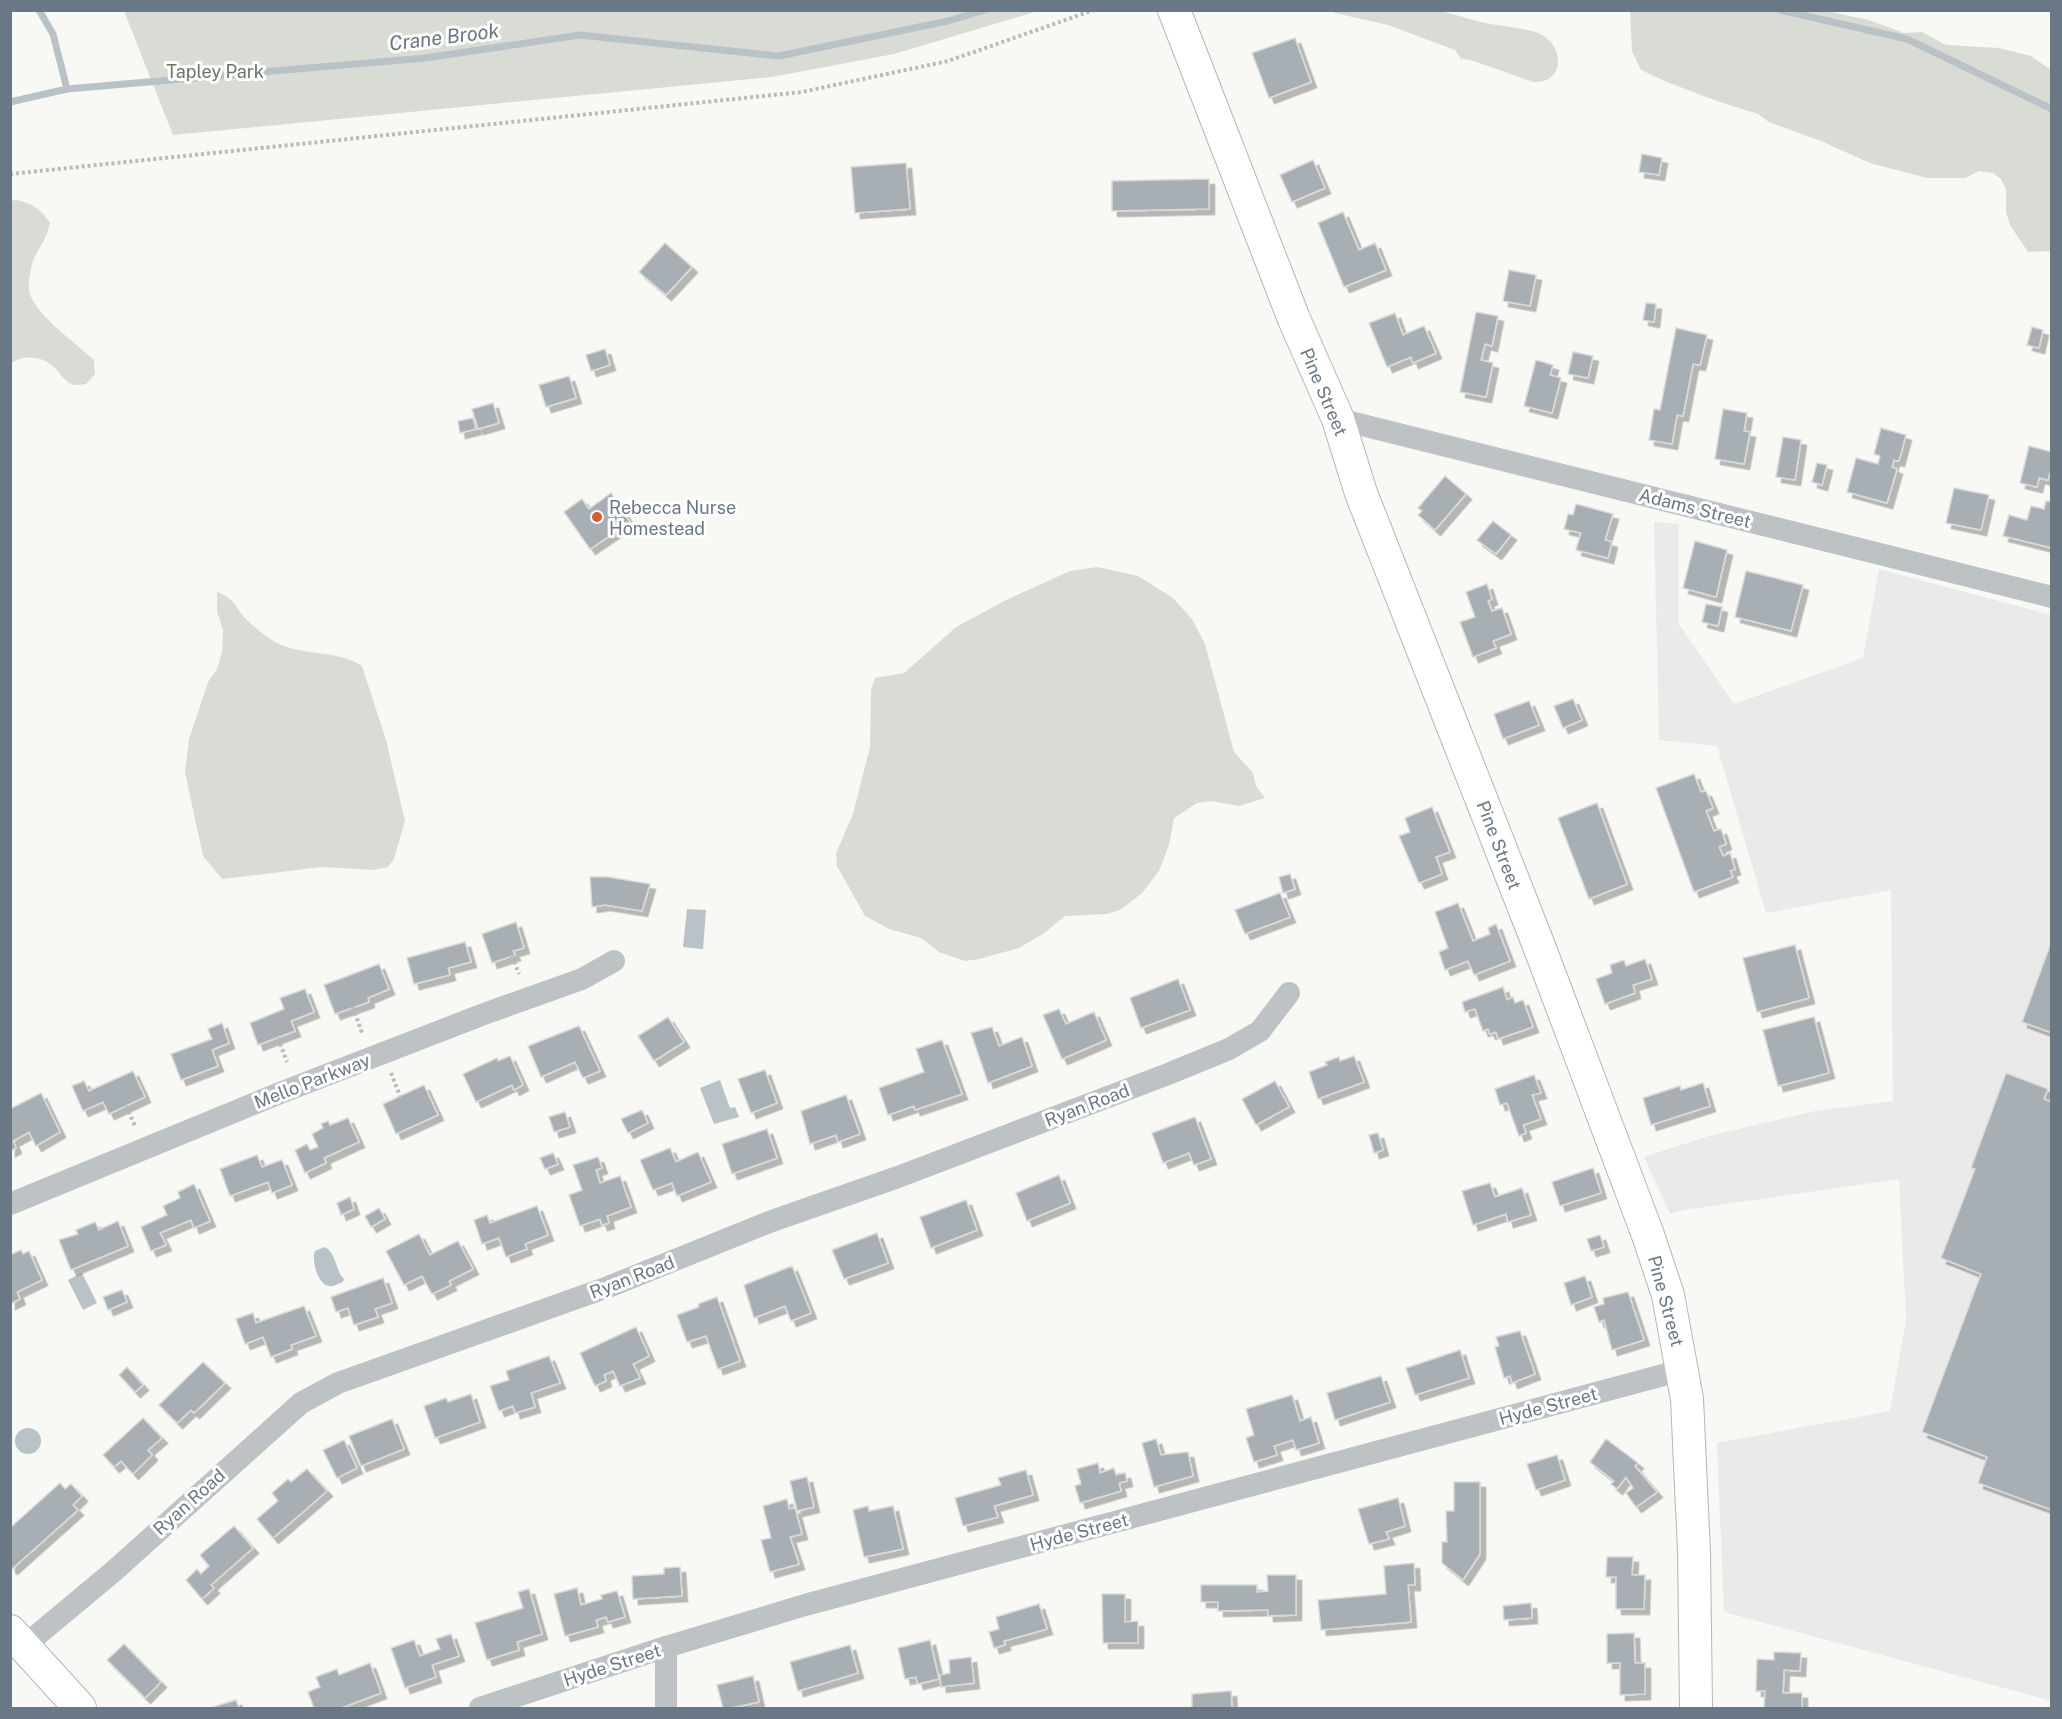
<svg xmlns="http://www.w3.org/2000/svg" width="2062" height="1719" viewBox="0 0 2062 1719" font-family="'Public Sans',sans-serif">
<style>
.built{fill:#e9eae9}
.green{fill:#d8dcd5}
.water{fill:#b9c3c7}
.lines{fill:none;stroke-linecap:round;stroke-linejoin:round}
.stream{stroke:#b9c3c7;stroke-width:7}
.building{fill:#a7afb4;stroke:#d9dad8;stroke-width:1.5;filter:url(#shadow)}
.secondary-casing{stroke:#b2b7bc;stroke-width:34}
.path{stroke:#b8bbbe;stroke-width:4;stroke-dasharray:3 3;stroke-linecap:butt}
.street{stroke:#bdc2c5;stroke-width:22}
.secondary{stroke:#fff;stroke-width:32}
.poi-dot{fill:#d65c37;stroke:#fff;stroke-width:2}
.labels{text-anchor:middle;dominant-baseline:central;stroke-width:6;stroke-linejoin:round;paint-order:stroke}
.park-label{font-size:18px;fill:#677764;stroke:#fff}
.street-label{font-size:18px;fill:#697884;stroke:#fff}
.poi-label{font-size:18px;fill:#697884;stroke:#fff;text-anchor:start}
.water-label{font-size:20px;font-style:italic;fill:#65787f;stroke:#fff}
</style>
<defs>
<filter id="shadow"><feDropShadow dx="5.5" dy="5.5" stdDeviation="0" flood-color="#0004"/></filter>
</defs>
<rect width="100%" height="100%" fill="#f8f8f5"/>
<!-- built -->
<polygon class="built" points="1654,522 1679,524 1679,624 1734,704 1863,658 1879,569 2051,615 2051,1701 1724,1612 1717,1443 1890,1411 1906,1320 1899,1179 1684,1210 1670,1214 1644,1157 1709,1136 1815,1111 1893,1101 1891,890 1766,913 1717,746 1659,740"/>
<!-- green -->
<g class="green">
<polygon points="124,11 1038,11 894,54 772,77 173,135"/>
<path d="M1331,11c32,-1 68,-4 101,-1 17,2 36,9 53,13 16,3 34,4 50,9 29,8 33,52 -2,50l-62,-22 -10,-1 -6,-9 -67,-25 -53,-12z"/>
<polygon points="1630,11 1826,11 1869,20 1904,33 1922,32 1946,45 1999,48 2031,56 2051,70 2051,251 2028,252 2010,225 2006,212 2006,189 2001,179 1993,173 1979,171 1965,178 1927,178 1870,163 1821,141 1769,122 1758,114 1717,101 1667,82 1641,70 1632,51"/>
<path d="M17,200c16,4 24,9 33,23 -4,18 -11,23 -17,38 -2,7 -5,20 -4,28 1,22 49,56 65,71l1,14 -9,10c-4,0 -10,2 -14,0 -8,-3 -12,-11 -17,-16 -11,-12 -31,-14 -44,-5l-1,-162z"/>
<polygon points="1097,567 1138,576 1173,598 1192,619 1205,644 1234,752 1253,773 1256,786 1265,798 1239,806 1211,801 1197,803 1174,818 1169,845 1159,871 1142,893 1120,910 1107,914 1065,916 1043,934 1019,948 979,959 965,961 939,952 921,938 889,929 865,916 837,866 836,853 853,814 870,747 871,690 875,678 904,673 956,627 1006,600 1070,571"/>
<path d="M217,592c19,7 17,15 30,28 9,9 19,17 30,23 29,14 59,6 85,23l24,74 19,81 -11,38 -6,8 -15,3 -51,-3 -100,12 -19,-23 -18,-84 4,-33 19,-57 9,-13 5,-17 1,-22 -6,-19z"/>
</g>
<!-- water -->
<g class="water">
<polygon points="687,909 706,910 703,949 683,947"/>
<polygon points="720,1080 730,1108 735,1107 739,1117 714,1124 700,1088"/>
<path d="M324,1247c13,5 11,24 20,32l-1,3c-4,1 -9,5 -14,4 -11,-1 -18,-26 -14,-35z"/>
<polygon points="82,1273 97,1303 83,1310 68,1280"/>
<circle cx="28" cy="1441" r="13"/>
</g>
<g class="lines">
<!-- stream -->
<g class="stream">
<polyline points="39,10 53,34 67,89"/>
<polyline points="1780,10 1907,39 2052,109"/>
<polyline points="10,102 67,89 425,58 580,35 779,56 948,21 985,10"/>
</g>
</g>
<!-- building -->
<g class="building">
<polygon points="1295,38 1311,82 1269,98 1252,53"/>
<polygon points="1642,154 1662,158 1659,175 1639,172"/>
<polygon points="1313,160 1325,188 1292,202 1280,175"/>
<polygon points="906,163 910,209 855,213 851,167"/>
<polygon points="1209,179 1209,209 1112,211 1112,181"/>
<polygon points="1343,212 1359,250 1375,243 1386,270 1344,287 1318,223"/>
<polygon points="665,243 692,267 666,295 639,272"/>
<polygon points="1509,270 1536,275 1530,306 1503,301"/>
<polygon points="1646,303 1656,304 1654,322 1643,320"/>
<polygon points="1476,312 1498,316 1492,346 1485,344 1481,360 1493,363 1486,397 1460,392"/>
<polygon points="1395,313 1403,335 1424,326 1436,353 1413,363 1411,357 1387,367 1369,323"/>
<polygon points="2032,327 2043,330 2039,348 2027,345"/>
<polygon points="1676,328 1707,335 1700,365 1693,364 1683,416 1677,415 1672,444 1649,440 1654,409 1660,410"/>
<polygon points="605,349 610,365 591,371 586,355"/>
<polygon points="1573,352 1593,356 1588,378 1568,374"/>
<polygon points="1536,360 1553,365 1550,375 1561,378 1552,413 1524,406"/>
<polygon points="569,376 576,398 546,407 539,385"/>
<polygon points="493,403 499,423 478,429 472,409"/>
<polygon points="1723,409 1747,413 1744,431 1750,432 1744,464 1715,459"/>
<polygon points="473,418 476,429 460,433 458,421"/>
<polygon points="1881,428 1906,435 1899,461 1894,460 1892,467 1897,469 1887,503 1847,492 1856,458 1878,464 1880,456 1874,454"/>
<polygon points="1783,437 1801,440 1795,480 1776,477"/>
<polygon points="2029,446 2052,452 2052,466 2048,480 2039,478 2037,487 2020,483"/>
<polygon points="1817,463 1827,465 1822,485 1812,482"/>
<polygon points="1445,476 1466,494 1435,530 1418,515 1422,511 1418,508"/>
<polygon points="1954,488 1989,495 1981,530 1946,523"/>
<polygon points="611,493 630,522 590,549 564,512 582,499 589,509"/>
<polygon points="2046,501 2052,502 2052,548 2003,536 2009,515 2027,520 2031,506 2044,509"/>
<polygon points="1576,504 1613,514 1605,540 1612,542 1608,558 1576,550 1581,533 1564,529 1568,514 1573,515"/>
<polygon points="1493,521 1511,535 1496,554 1477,540"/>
<polygon points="1695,541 1727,550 1716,597 1683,588"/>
<polygon points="1746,571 1803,585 1791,631 1735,617"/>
<polygon points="1487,584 1492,599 1488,601 1492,611 1502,608 1511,634 1493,641 1496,648 1473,657 1460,622 1475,617 1466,592"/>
<polygon points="1706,604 1722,607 1718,626 1702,622"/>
<polygon points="1573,699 1582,720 1563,728 1554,706"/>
<polygon points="1529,701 1539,725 1503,739 1494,714"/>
<polygon points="1694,774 1701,792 1706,791 1713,808 1706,811 1714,831 1721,829 1726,844 1719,847 1723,856 1730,853 1735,869 1730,871 1733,877 1694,892 1656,788"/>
<polygon points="1597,803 1627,884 1589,899 1558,818"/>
<polygon points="1432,807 1450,852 1436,857 1442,874 1419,883 1399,836 1410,832 1405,818"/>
<polygon points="1290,874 1295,889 1283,893 1279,877"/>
<polygon points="590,877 608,877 650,884 642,911 605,905 592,907"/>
<polygon points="1280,893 1290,917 1245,934 1235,910"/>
<polygon points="1458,903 1473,941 1490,934 1488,928 1496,924 1510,961 1474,975 1468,961 1445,970 1439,952 1448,948 1435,912"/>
<polygon points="516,922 524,948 513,951 515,955 492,963 482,934"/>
<polygon points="2052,940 2052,1033 2022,1022"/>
<polygon points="465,942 471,962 448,968 450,975 414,984 407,958"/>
<polygon points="1795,945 1809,998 1757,1012 1743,958"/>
<polygon points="1645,959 1652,979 1633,985 1635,993 1605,1004 1596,979 1612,973 1610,965 1624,960 1626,966"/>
<polygon points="379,964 389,989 368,998 369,1002 335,1014 324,985"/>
<polygon points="1178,979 1190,1010 1141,1028 1130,998"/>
<polygon points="1503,987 1507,1000 1513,997 1515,1003 1523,1000 1533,1027 1498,1039 1496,1032 1490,1034 1488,1029 1483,1031 1475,1009 1465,1012 1462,1002"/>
<polygon points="305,989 314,1012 291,1021 295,1031 258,1045 250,1023 284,1009 280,998"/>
<polygon points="1059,1009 1066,1024 1094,1012 1106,1040 1062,1059 1043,1015"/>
<polygon points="668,1017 684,1042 654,1061 638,1036"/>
<polygon points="1814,1017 1829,1073 1778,1086 1763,1030"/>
<polygon points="222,1023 229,1043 212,1050 218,1066 181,1080 171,1054 212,1039 208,1029"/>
<polygon points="579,1026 600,1071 583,1078 575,1062 541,1077 528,1046"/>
<polygon points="992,1027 999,1046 1022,1037 1032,1066 988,1083 971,1033"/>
<polygon points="942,1040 962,1094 915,1110 914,1106 888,1115 879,1088 924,1072 916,1049"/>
<polygon points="510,1056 523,1085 514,1090 512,1085 476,1102 463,1074 497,1058 498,1061"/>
<polygon points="1354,1056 1364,1082 1318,1099 1309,1072 1327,1065 1325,1062 1339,1057 1340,1061"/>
<polygon points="765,1070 777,1103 751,1113 738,1079"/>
<polygon points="133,1071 145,1097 109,1114 103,1102 83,1111 72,1086 84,1081 89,1091"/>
<polygon points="2006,1073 2048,1089 2044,1099 2052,1102 2052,1510 1978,1483 1987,1457 1922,1432 1981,1274 1941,1258 1975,1169 1971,1168"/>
<polygon points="1534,1075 1541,1093 1532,1095 1541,1119 1523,1125 1526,1133 1519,1136 1507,1103 1500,1105 1495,1089"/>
<polygon points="1275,1081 1289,1107 1256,1125 1242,1099"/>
<polygon points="1703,1083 1710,1106 1651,1125 1643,1098 1680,1086 1681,1090"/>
<polygon points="424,1085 438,1115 396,1134 383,1104"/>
<polygon points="41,1093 60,1132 36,1146 29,1132 13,1141 16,1148 10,1151 10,1109"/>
<polygon points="846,1095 860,1134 838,1142 836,1135 810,1144 801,1111"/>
<polygon points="642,1110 648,1123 628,1133 621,1119"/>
<polygon points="565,1112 570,1127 554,1132 549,1117"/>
<polygon points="1195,1117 1211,1159 1194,1165 1189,1153 1163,1163 1152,1133"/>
<polygon points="348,1118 359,1142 324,1158 326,1163 305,1173 295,1150 307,1144 310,1150 318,1147 312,1134 323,1128 321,1124 328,1121 330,1125"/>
<polygon points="767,1129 777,1158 732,1174 722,1144"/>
<polygon points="1378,1133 1383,1150 1374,1153 1369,1135"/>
<polygon points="670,1148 676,1162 698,1152 711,1182 677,1196 672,1183 653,1190 640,1160"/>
<polygon points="553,1153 558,1164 545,1169 540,1158"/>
<polygon points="257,1155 262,1167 282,1160 292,1185 272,1193 268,1182 230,1196 220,1169"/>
<polygon points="598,1157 602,1168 596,1170 600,1183 620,1176 631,1207 607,1216 609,1223 602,1225 600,1219 580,1226 569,1195 582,1190 573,1165"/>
<polygon points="1593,1168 1601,1193 1560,1206 1552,1182"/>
<polygon points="1059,1175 1070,1203 1027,1221 1016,1193"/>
<polygon points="1490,1183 1495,1197 1522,1188 1531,1215 1508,1222 1506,1214 1473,1225 1462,1191"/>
<polygon points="194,1184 210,1221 194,1228 191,1220 160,1233 166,1245 151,1251 141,1227 167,1215 163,1206 180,1198 178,1192"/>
<polygon points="350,1197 354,1209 341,1215 337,1203"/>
<polygon points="966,1200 977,1230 931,1248 920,1217"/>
<polygon points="537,1206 548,1235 525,1244 527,1249 506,1257 499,1238 482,1244 474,1220 487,1215 490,1223"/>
<polygon points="379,1208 385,1219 371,1227 365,1216"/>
<polygon points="118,1221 128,1246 71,1270 59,1240 78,1234 76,1230 95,1222 99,1230"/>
<polygon points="877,1233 888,1263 844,1279 832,1250"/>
<polygon points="419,1234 430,1255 458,1241 473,1269 449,1281 451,1285 432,1294 422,1276 404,1285 386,1251"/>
<polygon points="1600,1235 1604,1247 1591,1251 1587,1239"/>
<polygon points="21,1250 23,1254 29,1251 42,1280 17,1292 20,1299 10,1304 10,1255"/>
<polygon points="792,1266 811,1313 791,1321 785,1306 754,1318 744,1285"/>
<polygon points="1585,1276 1592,1297 1571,1305 1564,1283"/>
<polygon points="383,1278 392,1303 375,1309 378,1317 354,1325 348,1308 336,1312 331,1297"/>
<polygon points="122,1290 127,1302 108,1310 103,1297"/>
<polygon points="1628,1292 1644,1340 1612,1350 1604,1320 1599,1322 1594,1307 1604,1304 1603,1298"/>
<polygon points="717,1297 740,1361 718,1369 706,1336 687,1342 677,1315 699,1307 698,1304"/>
<polygon points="304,1306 316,1336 291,1345 292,1349 271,1357 263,1337 245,1344 236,1319 253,1313 256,1323"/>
<polygon points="636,1327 649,1356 633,1364 640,1378 620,1386 613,1371 604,1375 606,1381 595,1386 580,1353"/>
<polygon points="1520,1331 1535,1374 1512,1383 1510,1376 1504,1378 1495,1347 1499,1346 1496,1337"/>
<polygon points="1460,1350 1469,1378 1415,1395 1406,1368"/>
<polygon points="549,1356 560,1383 531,1393 535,1407 515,1413 513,1406 499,1411 490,1386 509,1380 506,1371"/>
<polygon points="203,1362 225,1383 194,1413 191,1410 177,1423 159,1405"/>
<polygon points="127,1367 143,1385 135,1392 119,1375"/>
<polygon points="1381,1376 1390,1402 1335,1420 1327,1393"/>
<polygon points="471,1394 480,1422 435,1438 424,1406 446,1398 448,1402"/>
<polygon points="1292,1395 1300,1421 1311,1417 1319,1443 1296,1450 1293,1440 1274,1446 1277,1455 1254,1462 1246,1438 1254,1435 1246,1409"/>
<polygon points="143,1418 162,1438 148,1450 152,1455 133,1474 121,1461 114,1467 103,1455"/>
<polygon points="392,1419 404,1449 361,1466 349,1436"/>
<polygon points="1156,1439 1161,1455 1188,1452 1193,1476 1154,1487 1142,1443"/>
<polygon points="1606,1439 1638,1463 1635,1466 1657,1492 1636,1507 1626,1493 1633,1488 1626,1477 1617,1489 1611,1484 1614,1481 1590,1462"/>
<polygon points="344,1440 357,1468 337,1478 323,1450"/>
<polygon points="1557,1455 1565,1480 1536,1490 1527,1464"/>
<polygon points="1098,1463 1100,1473 1114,1468 1116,1475 1125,1473 1127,1481 1119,1483 1121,1491 1080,1503 1075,1486 1081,1484 1077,1469"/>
<polygon points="307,1469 327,1491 273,1538 257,1519 278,1501 272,1493 288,1479 291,1482"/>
<polygon points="1026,1470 1033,1495 994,1506 998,1517 963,1526 955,1498 1001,1485 998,1478"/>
<polygon points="807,1477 814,1507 797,1511 790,1481"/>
<polygon points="1454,1482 1480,1482 1480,1554 1463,1580 1442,1563 1442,1542 1447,1542 1446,1511 1454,1511"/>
<polygon points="60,1483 65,1489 71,1484 82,1496 73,1505 78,1510 12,1569 10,1567 10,1528"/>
<polygon points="1398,1498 1405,1526 1386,1532 1389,1539 1369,1544 1358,1509"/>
<polygon points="787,1499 789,1509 795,1508 802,1534 790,1537 799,1564 770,1572 761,1540 771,1538 763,1506"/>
<polygon points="868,1506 869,1511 893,1506 903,1549 864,1557 853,1510"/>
<polygon points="234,1526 253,1548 211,1585 214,1588 202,1599 186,1580 197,1569 201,1574 209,1566 200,1555"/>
<polygon points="1607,1557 1633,1557 1632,1575 1645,1575 1644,1609 1616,1609 1616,1577 1606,1577"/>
<polygon points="1414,1563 1415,1585 1408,1585 1411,1622 1321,1630 1318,1600 1386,1594 1384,1566"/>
<polygon points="680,1567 682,1596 633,1599 632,1576 664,1574 664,1568"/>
<polygon points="1267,1575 1296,1575 1296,1615 1268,1616 1268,1610 1218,1611 1218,1602 1201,1602 1201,1585 1257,1585 1257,1592 1268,1591"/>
<polygon points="577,1588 581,1605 602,1599 601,1595 617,1591 625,1617 608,1622 606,1617 596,1620 598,1627 565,1636 554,1594"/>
<polygon points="529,1589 542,1634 517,1642 519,1650 487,1660 475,1623 523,1608 518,1592"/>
<polygon points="1102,1594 1125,1594 1125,1622 1138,1621 1138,1643 1103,1643"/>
<polygon points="1531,1603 1532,1618 1504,1620 1503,1606"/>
<polygon points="1039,1604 1047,1629 1004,1641 1005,1645 994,1648 989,1632 999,1629 996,1617"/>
<polygon points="1634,1633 1635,1663 1645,1663 1645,1694 1620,1695 1620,1663 1607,1663 1607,1634"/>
<polygon points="451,1634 459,1656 432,1665 436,1677 405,1688 391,1648 414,1640 420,1656 440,1649 436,1639"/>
<polygon points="930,1640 939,1679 918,1684 916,1677 905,1679 898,1648"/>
<polygon points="124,1644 161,1682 145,1698 107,1660"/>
<polygon points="850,1645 858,1673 798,1691 790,1662"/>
<polygon points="1774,1652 1801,1653 1800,1671 1784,1670 1783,1693 1802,1693 1802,1708 1764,1708 1765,1691 1756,1691 1757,1659 1774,1660"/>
<polygon points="971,1657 974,1683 941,1687 940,1675 950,1673 949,1660"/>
<polygon points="370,1663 381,1693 341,1708 314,1708 308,1692 320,1687 316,1677 337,1669 339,1675"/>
<polygon points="753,1676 759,1702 731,1708 723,1708 717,1685"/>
<polygon points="1231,1691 1232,1708 1192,1708 1192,1694"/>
<polygon points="236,1700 239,1708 210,1708"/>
</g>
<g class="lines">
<!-- secondary casing -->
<g class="secondary-casing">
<g id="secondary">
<polyline points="1174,10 1294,319 1338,419 1361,493 1539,946 1648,1235 1668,1295 1687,1399 1694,1552 1696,1708"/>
<polyline points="10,1631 80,1708"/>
</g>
</g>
<!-- path -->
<g class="path">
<polyline points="10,174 802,92 948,61 1094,10"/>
<polyline points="512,956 519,974"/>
<polyline points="353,1007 362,1033"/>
<polyline points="278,1038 287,1062"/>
<polyline points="391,1073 400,1096"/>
<polyline points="126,1106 135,1126"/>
</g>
<!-- street -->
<g class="street">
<polyline points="1338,419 2052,597"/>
<polyline points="10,1204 280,1093 484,1014 582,979 614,961"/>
<polyline points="24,1646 114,1571 301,1403 338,1383 608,1287 772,1221 898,1177 1168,1074 1229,1049 1260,1031 1289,993"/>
<polyline points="480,1708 666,1647 805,1605 1682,1370"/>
<polyline points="666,1708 666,1647"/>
</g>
<!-- secondary -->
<use href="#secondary" class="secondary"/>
</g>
<!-- markers -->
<circle class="poi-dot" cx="597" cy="517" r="6"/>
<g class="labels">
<!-- park labels -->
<g class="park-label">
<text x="215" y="71">Tapley Park</text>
</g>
<!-- street labels -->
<g class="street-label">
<text transform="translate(1324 392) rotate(67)">Pine Street</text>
<text transform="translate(1695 508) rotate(14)">Adams Street</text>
<text transform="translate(1499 845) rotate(69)">Pine Street</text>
<text transform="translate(312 1081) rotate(-21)">Mello Parkway</text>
<text transform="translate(1087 1105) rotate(-21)">Ryan Road</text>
<text transform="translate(632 1277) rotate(-21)">Ryan Road</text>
<text transform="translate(1666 1301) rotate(75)">Pine Street</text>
<text transform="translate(1548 1406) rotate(-15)">Hyde Street</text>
<text transform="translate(189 1502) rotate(-42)">Ryan Road</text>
<text transform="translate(1079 1532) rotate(-15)">Hyde Street</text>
<text transform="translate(612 1665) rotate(-18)">Hyde Street</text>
</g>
<!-- poi labels -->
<g class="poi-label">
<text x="609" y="507">Rebecca Nurse<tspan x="609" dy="21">Homestead</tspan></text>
</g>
<!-- water labels -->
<g class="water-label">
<text transform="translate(444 37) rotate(-7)">Crane Brook</text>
</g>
</g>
<!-- border -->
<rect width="2062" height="1719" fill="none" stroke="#697884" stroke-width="24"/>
</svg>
